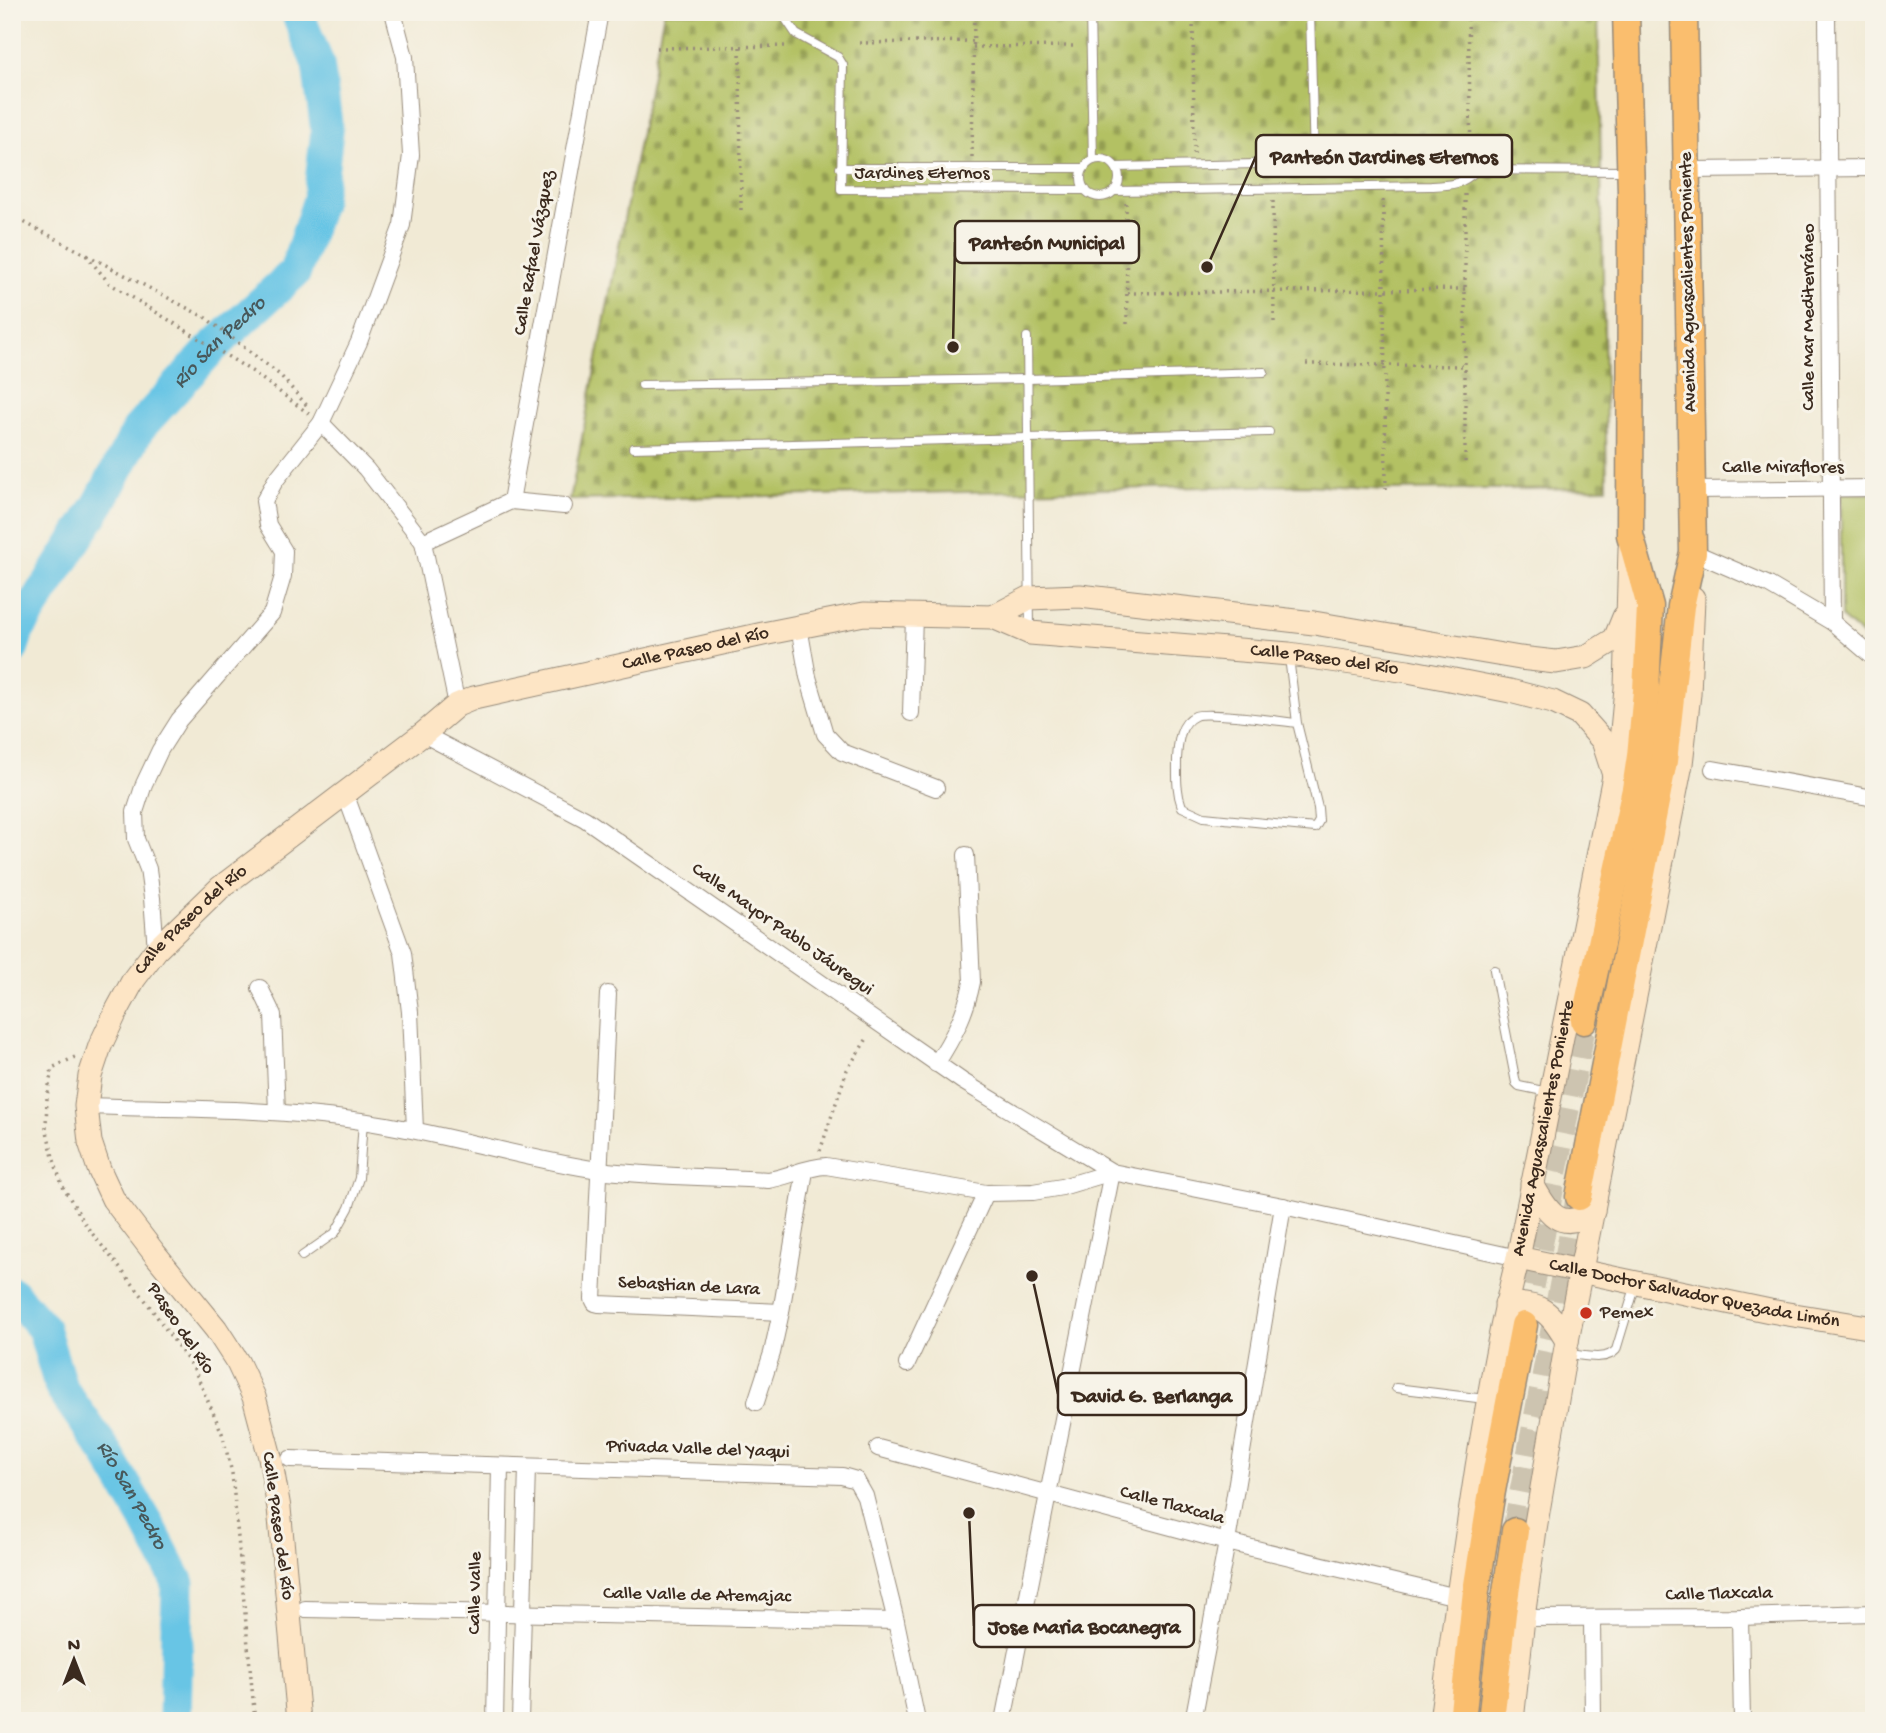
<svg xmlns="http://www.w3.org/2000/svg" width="1886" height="1733" viewBox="0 0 1886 1733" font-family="'Gochi Hand',sans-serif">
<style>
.cemetery{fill:url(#cemetery-stones);stroke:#777640;stroke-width:2}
.park{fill:#b3c163;stroke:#777640;stroke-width:2}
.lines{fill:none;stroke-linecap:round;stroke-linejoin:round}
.river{stroke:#67c5e5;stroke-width:33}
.primary-tunnel{stroke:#cdc4b0;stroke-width:26;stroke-dasharray:26 13;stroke-linecap:butt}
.lane-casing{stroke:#968a7a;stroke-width:10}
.street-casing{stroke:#968a7a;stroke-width:18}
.secondary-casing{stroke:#968a7a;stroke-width:25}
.primary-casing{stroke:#968a7a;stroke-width:29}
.path{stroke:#968a7a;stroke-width:3.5;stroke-dasharray:2 5;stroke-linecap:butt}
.lane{stroke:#fff;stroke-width:8}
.street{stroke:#fff;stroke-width:16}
.secondary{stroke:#fde5c5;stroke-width:23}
.primary{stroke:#fabe6e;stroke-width:26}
.poi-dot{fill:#c8321e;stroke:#f7f3e8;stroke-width:2.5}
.labels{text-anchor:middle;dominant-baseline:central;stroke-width:6;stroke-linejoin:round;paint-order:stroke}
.street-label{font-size:19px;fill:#3b2a1e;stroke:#f7f3e8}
.poi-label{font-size:19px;fill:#3b2a1e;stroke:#f7f3e8;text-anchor:start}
.water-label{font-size:21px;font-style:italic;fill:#48585a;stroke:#f7f3e8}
.leader{fill:none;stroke:#3b2a1e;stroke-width:2.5}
.callout-dot{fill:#3b2a1e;stroke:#f7f3e8;stroke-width:2.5}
.callout{fill:#f7f3e8;stroke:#3b2a1e;stroke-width:2.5}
.callout-label{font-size:21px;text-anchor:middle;font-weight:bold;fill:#3b2a1e}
</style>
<defs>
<pattern id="cemetery-stones" width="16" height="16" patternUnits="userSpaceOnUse" patternTransform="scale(1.75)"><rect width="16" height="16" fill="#b3c163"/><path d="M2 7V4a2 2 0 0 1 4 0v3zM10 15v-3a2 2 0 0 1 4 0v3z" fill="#939d51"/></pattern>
</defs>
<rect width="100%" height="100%" fill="#f7f3e8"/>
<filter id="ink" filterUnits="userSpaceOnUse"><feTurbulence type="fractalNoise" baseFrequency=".0143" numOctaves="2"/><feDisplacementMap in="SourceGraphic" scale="14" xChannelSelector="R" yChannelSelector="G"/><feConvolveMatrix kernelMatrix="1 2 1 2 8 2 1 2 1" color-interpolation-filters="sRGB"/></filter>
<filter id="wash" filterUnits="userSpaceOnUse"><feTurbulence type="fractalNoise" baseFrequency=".00686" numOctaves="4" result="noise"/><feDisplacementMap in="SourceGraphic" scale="28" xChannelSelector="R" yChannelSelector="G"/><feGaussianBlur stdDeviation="1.57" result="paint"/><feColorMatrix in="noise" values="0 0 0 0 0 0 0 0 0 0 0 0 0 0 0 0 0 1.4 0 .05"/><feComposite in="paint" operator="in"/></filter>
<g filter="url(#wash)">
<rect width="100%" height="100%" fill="#f1ead5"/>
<!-- cemetery -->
<polygon class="cemetery" points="664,12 1598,12 1607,488 1386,490 1306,485 570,500"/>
<!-- park -->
<polygon class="park" points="1841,493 1874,494 1874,646 1841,617"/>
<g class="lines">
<!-- river -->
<g class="river">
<path id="s1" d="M12,649l6,-18 82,-129 39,-74 74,-81 82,-75 24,-72 8,-69 -9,-67 -21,-52"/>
<path id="s2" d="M12,1293l31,35 18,60 45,64 43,74 29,57 -3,138"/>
</g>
</g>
</g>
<g filter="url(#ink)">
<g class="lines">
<!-- primary-tunnel -->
<g class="primary-tunnel">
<polyline points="1524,1325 1584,1021"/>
<polyline points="1515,1531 1579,1197"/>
</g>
<!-- lane casing -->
<g class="lane-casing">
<g id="lane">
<polyline points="781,12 796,34 838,57 843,65 841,189 1086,190"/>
<polyline points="1090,12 1093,160"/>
<polyline points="1310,12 1314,162"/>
<circle cx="1100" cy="178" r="19"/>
<polyline points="1116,167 1441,160 1459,162 1477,170 1626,171"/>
<polyline points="840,168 1084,168"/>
<path d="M1114,191l317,-5c21,-1 30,-1 46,-16"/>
<polyline points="1027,337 1030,631"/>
<polyline points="642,385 1028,379 1264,372"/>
<polyline points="633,448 1269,432"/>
<path d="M1289,657l8,66 21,85 1,13 -4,7 -111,-11 -22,-10c-6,-16 -5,-31 -5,-48 1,-15 2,-36 18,-43 12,-5 84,5 102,7"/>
<polyline points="1494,970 1516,1083 1519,1086 1548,1092"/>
<polyline points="302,1256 335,1233 349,1208 359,1178 363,1121"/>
<path d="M1568,1354c15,1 37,8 48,-4l20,-66"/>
<polyline points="1396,1388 1485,1399"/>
</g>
</g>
<!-- street casing -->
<g class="street-casing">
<g id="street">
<polyline points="1827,12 1832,622"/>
<polyline points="1687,170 1874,168"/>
<polyline points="321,423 366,469 423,542 457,705"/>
<polyline points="1693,490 1874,488"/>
<polyline points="511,501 600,12"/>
<polyline points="511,501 564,506"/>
<polyline points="423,542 511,501"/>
<polyline points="1693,552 1769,585 1832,622 1874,658"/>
<polyline points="799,627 808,677 825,734 842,752 936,788"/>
<polyline points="911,713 914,616"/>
<polyline points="423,734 585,819 962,1081 1112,1172 1003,1721"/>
<polyline points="1713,769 1874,798"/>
<polyline points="345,793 403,953 410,1012 415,1130"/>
<polyline points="156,950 152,898 148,869 136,839 135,812 144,784 160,750 179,720 272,613 283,576 284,551 268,525 264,501 275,481 321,423 359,342 402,225 411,155 405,57 393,12"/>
<polyline points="260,988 273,1015 277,1112"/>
<polyline points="608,994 593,1299 595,1303 599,1304 781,1312"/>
<path d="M936,1064c17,-26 30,-51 36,-82l-6,-127"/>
<path d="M86,1106c92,3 184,2 275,15 80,11 157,37 238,49 56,7 113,7 169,10 20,-3 38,-13 58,-14l160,27 47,-1 29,-5 50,-15 171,34 235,52"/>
<polyline points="907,1364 986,1193"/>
<polyline points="756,1402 772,1353 781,1312 805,1171"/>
<polyline points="878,1448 1227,1542 1457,1597"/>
<polyline points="290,1459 842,1476 856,1480 865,1496 896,1621 917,1721"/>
<polyline points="305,1609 896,1621"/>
<polyline points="1740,1617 1742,1721"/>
<polyline points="1523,1618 1740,1617 1874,1613"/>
<polyline points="1592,1618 1593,1721"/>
<polyline points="12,1711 14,1721"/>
<polyline points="495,1721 500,1466"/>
<polyline points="520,1721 527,1467"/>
<polyline points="1193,1721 1227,1542 1283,1206"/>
</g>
</g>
<!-- secondary casing -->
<g class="secondary-casing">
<g id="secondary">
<polyline points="993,617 1029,598 1080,596 1314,623 1520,658 1556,662 1586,657 1615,639 1624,617"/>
<path d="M1532,1184c15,28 28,50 61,27"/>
<path id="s3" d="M1518,1258l252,53 104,17"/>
<path d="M1506,1304c35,-1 44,7 61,37"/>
<path id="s4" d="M299,1721l-20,-213 -9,-51 -16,-60 -16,-34 -22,-34 -61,-75 -42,-55 -14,-30 -9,-27 -4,-36 4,-30 10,-30 15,-32 19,-35 22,-29 64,-62 203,-154 34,-29 17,-7 289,-64 101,-20 129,3 37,16 259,21 119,17 102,20 43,11 27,13 23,26 12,37"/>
<path id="s5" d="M1441,1721c11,-85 23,-169 36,-254 12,-70 23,-140 41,-209l103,-517 5,-53 4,-140"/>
<polyline points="1512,1721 1523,1618 1535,1529 1567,1341 1681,764 1689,694 1693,598"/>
</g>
</g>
<!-- primary casing -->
<g class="primary-casing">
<g id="primary">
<polyline points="1584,1021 1635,789 1640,756 1646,691 1650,606 1630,535 1631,193 1626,12"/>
<polyline points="1579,1197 1664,761 1681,606 1693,552 1684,12"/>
<polyline points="1462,1721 1476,1591 1492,1491 1524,1325"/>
<polyline points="1491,1721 1503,1613 1515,1531"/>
</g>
</g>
<!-- path -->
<g class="path">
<polyline points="1193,12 1194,154"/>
<polyline points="1468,12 1471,153"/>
<polyline points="859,43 973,41"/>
<polyline points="740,47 741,210"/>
<polyline points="973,47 1077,46"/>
<polyline points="657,48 787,46"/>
<polyline points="972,157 974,12"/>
<polyline points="1465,194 1465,463"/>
<polyline points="1383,200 1386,490"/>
<polyline points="1273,201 1274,323"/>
<polyline points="1126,203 1127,326"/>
<polyline points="12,216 85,254 109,283 253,372 309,414"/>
<polyline points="87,255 206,318 280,375 309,408"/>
<polyline points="1127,293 1465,289"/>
<polyline points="1306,364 1464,366"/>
<polyline points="75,1057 52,1068 47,1098 46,1127 53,1157 62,1185 87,1227 143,1297 194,1369 222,1433 232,1473 255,1721"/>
<polyline points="820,1151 847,1070 868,1037"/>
</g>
<!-- lane -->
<use href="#lane" class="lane"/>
<!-- street -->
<use href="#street" class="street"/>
<!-- secondary -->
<use href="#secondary" class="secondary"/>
<!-- primary -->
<use href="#primary" class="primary"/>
</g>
</g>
<!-- markers -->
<circle class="poi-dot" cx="1586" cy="1313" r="7"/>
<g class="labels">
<!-- street labels -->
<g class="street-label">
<text x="922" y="174">Jardines Eternos</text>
<text transform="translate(535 253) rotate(-80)">Calle Rafael Vázquez</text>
<text transform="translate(1689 282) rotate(-91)">Avenida Aguascalientes Poniente</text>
<text transform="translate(1809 317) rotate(-90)">Calle Mar Mediterráneo</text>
<text x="1783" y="468">Calle Miraflores</text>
<text stroke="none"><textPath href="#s4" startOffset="1477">Calle Paseo del Río</textPath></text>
<text stroke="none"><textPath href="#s4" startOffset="2114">Calle Paseo del Río</textPath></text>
<text stroke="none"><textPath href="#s4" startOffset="889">Calle Paseo del Río</textPath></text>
<text transform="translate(782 930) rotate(35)">Calle Mayor Pablo Jáuregui</text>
<text stroke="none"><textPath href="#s5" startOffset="602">Avenida Aguascalientes Poniente</textPath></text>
<text transform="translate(689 1287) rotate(3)">Sebastian de Lara</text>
<text stroke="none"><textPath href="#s3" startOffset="180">Calle Doctor Salvador Quezada Limón</textPath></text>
<text transform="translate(180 1329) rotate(56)">Paseo del Río</text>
<text transform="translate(698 1450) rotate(2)">Privada Valle del Yaqui</text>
<text transform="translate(1172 1506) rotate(15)">Calle Tlaxcala</text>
<text transform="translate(277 1526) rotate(82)">Calle Paseo del Río</text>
<text transform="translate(476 1593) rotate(-89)">Calle Valle</text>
<text transform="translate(1719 1595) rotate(-1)">Calle Tlaxcala</text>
<text transform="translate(697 1596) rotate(1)">Calle Valle de Atemajac</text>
</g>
<!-- poi labels -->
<g class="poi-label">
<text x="1600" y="1313">Pemex</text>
</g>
<!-- water labels -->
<g class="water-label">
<text stroke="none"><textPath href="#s1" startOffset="373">Río San Pedro</textPath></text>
<text stroke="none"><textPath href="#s2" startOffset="238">Río San Pedro</textPath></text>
</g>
</g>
<!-- callouts -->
<path class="leader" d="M1207 267L1256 156M953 347L955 242M1032 1276L1058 1394M969 1513L974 1626"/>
<g class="callout-dot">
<circle cx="1207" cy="267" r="7"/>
<circle cx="953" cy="347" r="7"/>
<circle cx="1032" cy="1276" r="7"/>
<circle cx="969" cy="1513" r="7"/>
</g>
<g class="callout">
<rect x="1256" y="135" width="256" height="42" rx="7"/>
<rect x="955" y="221" width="184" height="42" rx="7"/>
<rect x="1058" y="1373" width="188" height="42" rx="7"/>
<rect x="974" y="1605" width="220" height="42" rx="7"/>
</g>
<g class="callout-label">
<text x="1384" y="163">Panteón Jardines Eternos</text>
<text x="1047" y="249">Panteón Municipal</text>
<text x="1152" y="1402">David G. Berlanga</text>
<text x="1084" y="1633">Jose Maria Bocanegra</text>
</g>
<!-- margin -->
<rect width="1886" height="1733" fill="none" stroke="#f7f3e8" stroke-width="42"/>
<!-- north arrow -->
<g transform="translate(74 1660)" stroke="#f7f3e8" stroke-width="5" paint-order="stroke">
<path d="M0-5L12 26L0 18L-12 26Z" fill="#3b2a1e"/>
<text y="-10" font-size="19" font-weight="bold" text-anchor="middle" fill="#3b2a1e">N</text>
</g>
</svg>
